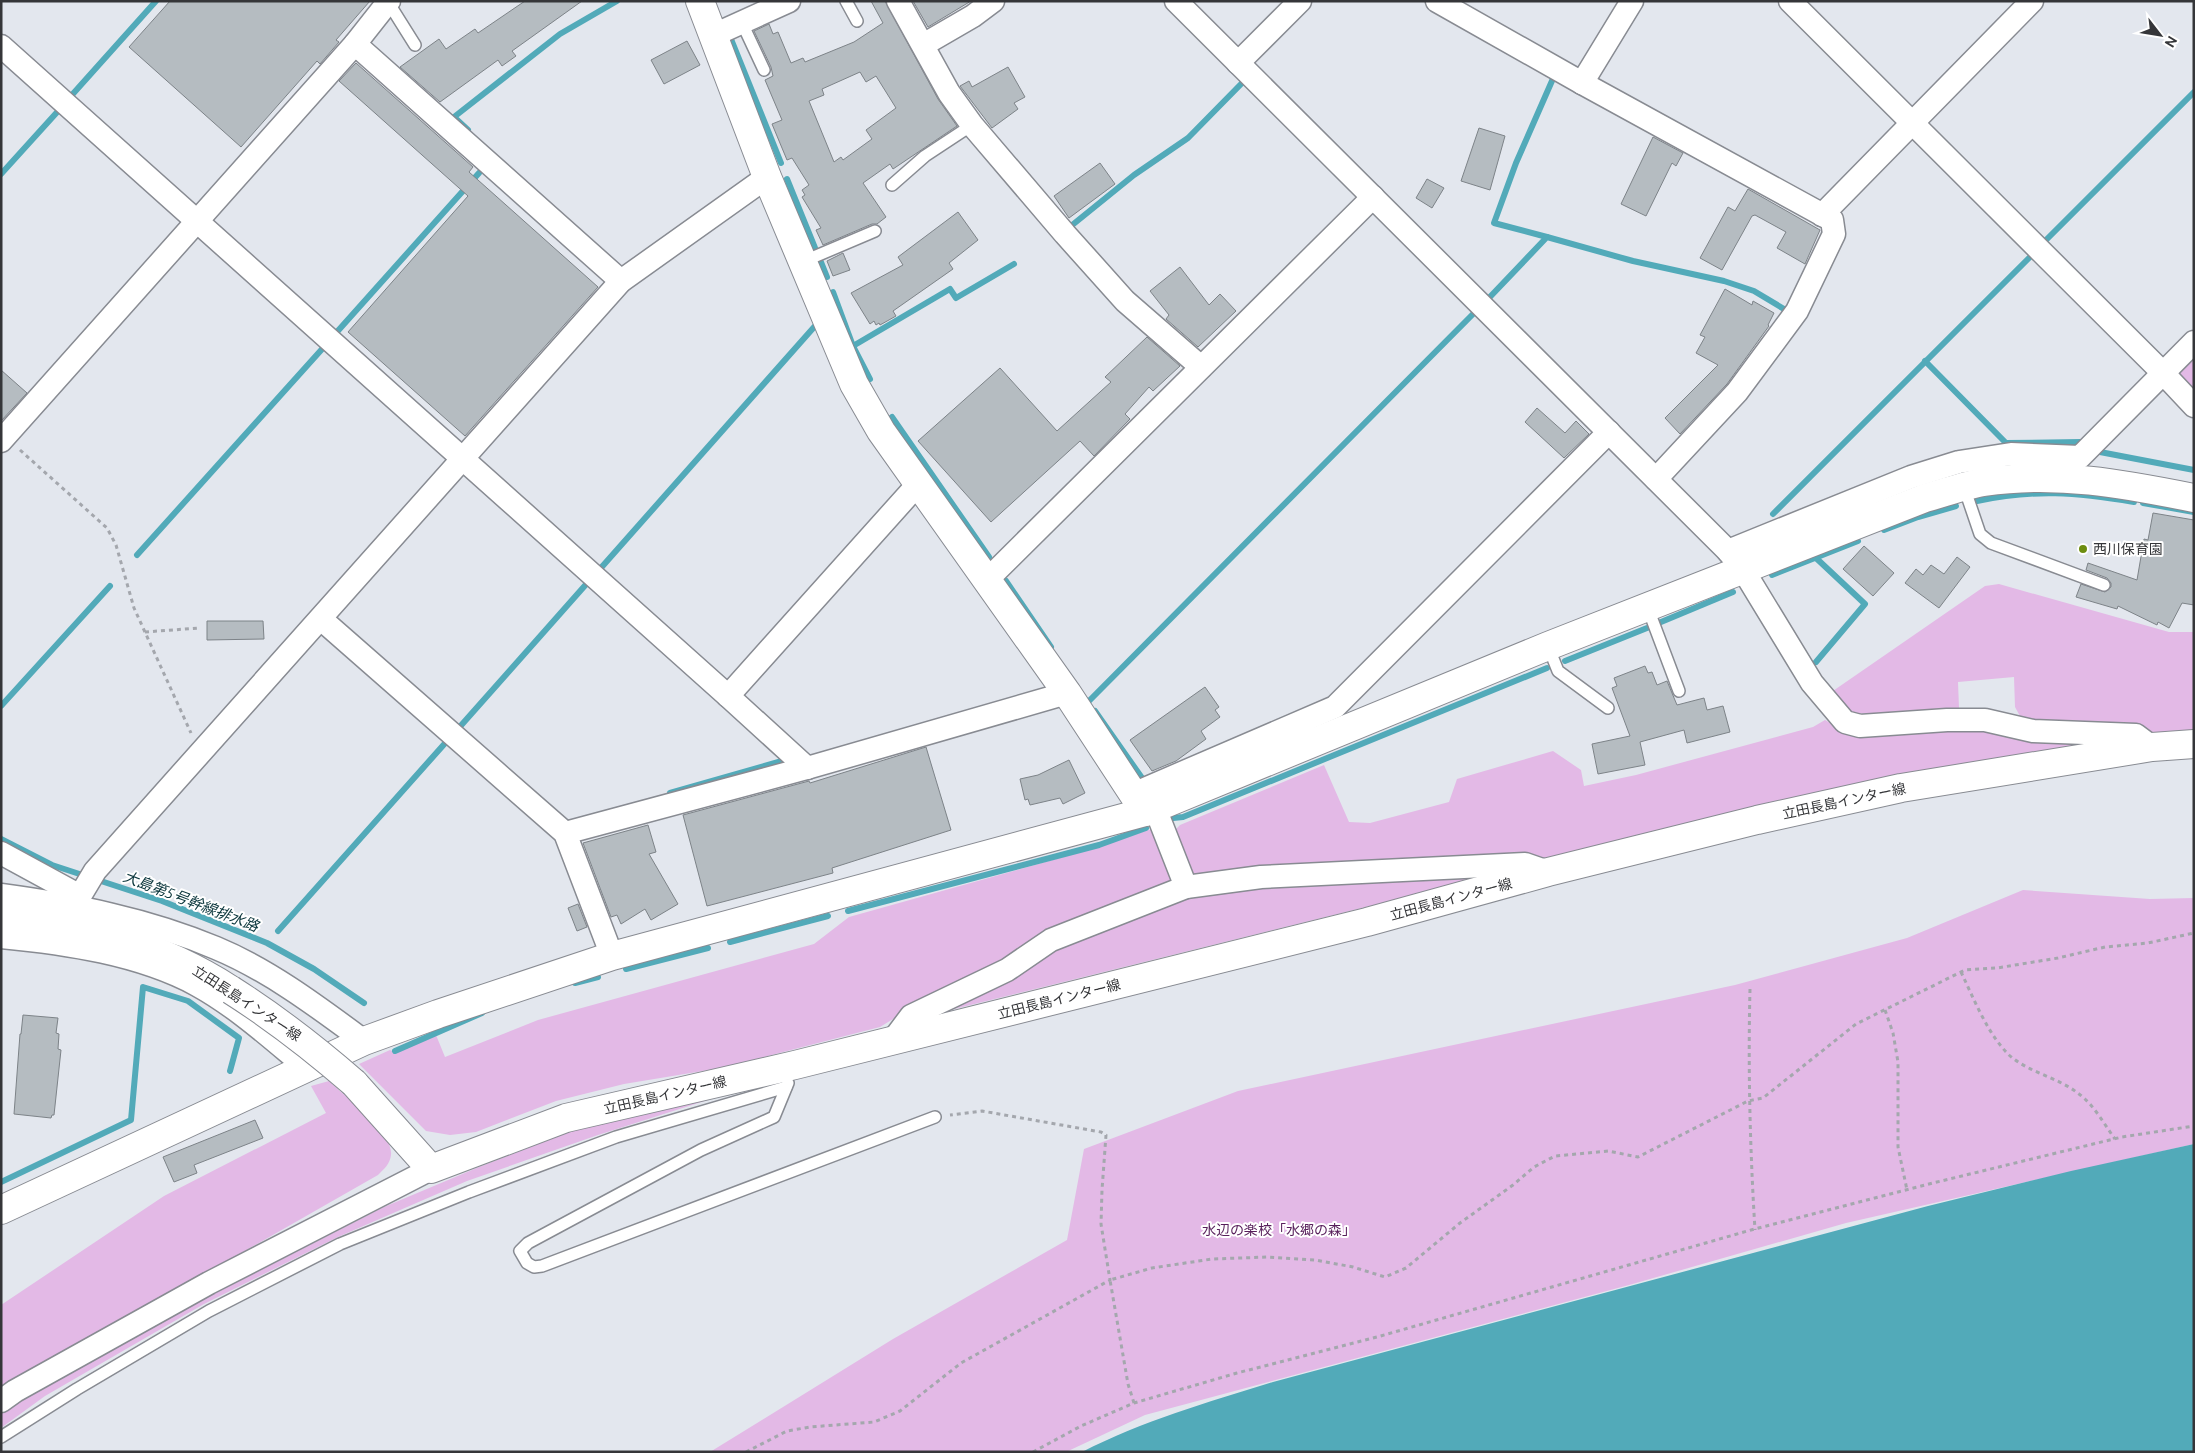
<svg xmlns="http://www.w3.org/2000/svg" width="2195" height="1453" viewBox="0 0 2195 1453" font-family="Ubuntu,'Noto Sans JP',sans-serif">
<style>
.green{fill:#e3b9e6}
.water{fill:#52aab9}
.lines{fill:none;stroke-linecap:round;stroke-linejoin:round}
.stream{stroke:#52aab9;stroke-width:6}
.building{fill:#b5bcc1;stroke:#7d8388;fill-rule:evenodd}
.lane-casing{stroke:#888b92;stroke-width:14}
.street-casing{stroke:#888b92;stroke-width:25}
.secondary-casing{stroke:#888b92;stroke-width:30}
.path{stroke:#a4a7ad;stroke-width:3;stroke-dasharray:4 4;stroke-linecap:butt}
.lane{stroke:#fff;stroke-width:11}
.street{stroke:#fff;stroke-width:22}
.secondary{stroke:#fff;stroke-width:28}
.secondary-bridge-casing{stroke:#888b92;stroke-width:30;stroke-linecap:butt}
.secondary-bridge{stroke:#fff;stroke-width:28}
.poi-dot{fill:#6d8d0f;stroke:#fff;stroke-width:2}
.labels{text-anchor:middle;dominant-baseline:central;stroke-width:4;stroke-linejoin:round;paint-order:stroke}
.poi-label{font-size:14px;fill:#353639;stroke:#fff;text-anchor:start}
.street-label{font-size:14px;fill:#353639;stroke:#fff}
.park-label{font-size:14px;fill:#571f5b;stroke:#fff}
.water-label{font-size:15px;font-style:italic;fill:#0b363c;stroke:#fff}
</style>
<rect width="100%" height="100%" fill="#e3e7ee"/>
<!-- green -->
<g class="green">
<polygon points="2194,351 2194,391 2173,371"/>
<polygon points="1999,584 2169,632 2194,632 2194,733 2165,736 2047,727 2021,718 2015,707 2014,677 1958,682 1959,708 1874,714 1850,713 1830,693 1985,586"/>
<polygon points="1825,720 1841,729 1955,724 2132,738 1547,861 1193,877 1175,830 1180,825 1324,765 1349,822 1370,823 1449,802 1457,779 1553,751 1581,770 1584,786 1636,775 1813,727"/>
<polygon points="1148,830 1158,830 1174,876 1170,887 1004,967 916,1005 880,1027 721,1068 624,1084 556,1101 476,1132 450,1135 426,1131 359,1064 390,1050 396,1053 436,1035 445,1057 538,1020 814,944 849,917 1099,847"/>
<polygon points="1519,869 926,1016 1050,946 1191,892"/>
<polygon points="2023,890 2150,899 2194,898 2194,1144 1846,1223 1629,1285 1145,1415 1066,1452 710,1452 893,1339 1067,1240 1084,1149 1238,1091 1735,985 1907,938"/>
<path d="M329,1081c15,15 65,52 62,74 -1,9 -7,14 -13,20l-377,215v-85l163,-109 162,-83 -15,-27z"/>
<polygon points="739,1090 598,1135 467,1181 338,1237 204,1304 45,1396 1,1428 1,1413 20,1399 206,1298 384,1207 479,1167 580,1128"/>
</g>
<!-- water -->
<path class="water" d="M2194,1144v308h-1112c61,-31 126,-50 191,-70l655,-176 143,-35z"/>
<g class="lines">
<!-- stream -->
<g class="stream">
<polyline points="731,39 781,163"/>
<polyline points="71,96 156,1"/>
<polyline points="468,130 454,117 560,34 617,1"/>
<polyline points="1,174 59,110"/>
<polyline points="787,179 815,248"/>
<polyline points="1071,226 1134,175 1188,138 1244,81 1241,78"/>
<polyline points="1547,237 1494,223 1516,163 1555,74"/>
<polyline points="2044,242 2194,92"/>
<polyline points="821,262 827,277"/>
<polyline points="833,292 853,346 870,379"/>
<polyline points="1488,299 1547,237 1633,261 1724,281 1754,291 1784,309"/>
<polyline points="336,333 479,173"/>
<polyline points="853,346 950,289 956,298 1014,264"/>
<polyline points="1925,361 2006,443 2081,442"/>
<polyline points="892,417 989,557"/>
<polyline points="2100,452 2194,470"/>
<path d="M1977,501c57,-12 99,-9 157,1"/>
<polyline points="2143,503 2194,512"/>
<polyline points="1773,514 2030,257"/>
<polyline points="1884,530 1918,517 1956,506"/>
<polyline points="137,555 323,348"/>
<polyline points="600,569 815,326"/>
<polyline points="1772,575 1858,541"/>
<polyline points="1006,581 1051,647"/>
<polyline points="1661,622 1733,592"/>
<polyline points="1565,661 1647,628"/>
<polyline points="1816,662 1865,604 1816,558"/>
<polyline points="1088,702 1476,311"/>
<polyline points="1,706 110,586"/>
<polyline points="1095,711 1142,778"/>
<polyline points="457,730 589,581"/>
<polyline points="670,793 789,759"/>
<polyline points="1173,818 1183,817 1547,668"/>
<polyline points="1,839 52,865 162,901 267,943 314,969 364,1003"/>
<polyline points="848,911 1099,845 1146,828"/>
<polyline points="278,931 447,741"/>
<polyline points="730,942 828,916"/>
<polyline points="626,969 708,948"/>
<polyline points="575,983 598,977"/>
<polyline points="395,1051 482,1013"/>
<polyline points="1,1182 131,1120 143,987 188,1001 239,1038 230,1071"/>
</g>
</g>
<!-- building -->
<g class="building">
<polygon points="170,1 370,1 336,40 339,42 320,64 317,61 241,147 129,47"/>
<polygon points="525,1 582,1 512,51 516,56 502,66 498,60 440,102 400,67 439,39 446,49 475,29 478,33"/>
<path d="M871,1h14l53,98 19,27 -64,43 -3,-5 -27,19 23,34 -9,7h-5l-49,21 -7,-15 5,-2 -19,-31 3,-2 -3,-5 7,-5 -17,-27 -5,2 -15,-36 10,-4 -17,-40 8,-4 -2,-9 -17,-36 15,-7 4,10 5,-2 13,31 12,-5 2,4 49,-20 29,-19zM860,72l6,10 10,-6 20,32 -30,22 6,9 -29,21 -2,-3 -7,5 -25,-61 15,-6 -2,-6z"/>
<polygon points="913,1 971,1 928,27"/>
<polygon points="687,41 700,65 664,84 651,60"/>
<polygon points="356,63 473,167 469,172 598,287 465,436 348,332 468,196 339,81"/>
<polygon points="1008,67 1025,97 1014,103 1018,109 992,128 960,86 969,81 972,87"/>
<polygon points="1479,128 1505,136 1490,190 1461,181"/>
<polygon points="1653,137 1683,153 1676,166 1672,163 1646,216 1621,204"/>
<polygon points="1100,163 1115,184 1069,218 1054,196"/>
<polygon points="1427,179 1444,188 1432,208 1416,198"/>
<polygon points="1748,189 1820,230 1805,264 1777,248 1786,232 1755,215 1752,216 1722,270 1700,258 1728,207 1735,211"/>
<polygon points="958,212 978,240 949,263 953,269 893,311 896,316 880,325 879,323 876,325 874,321 870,324 851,293 903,265 898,257"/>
<polygon points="843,253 850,270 833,276 827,261"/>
<polygon points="1180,267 1209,305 1220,294 1236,311 1198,347 1166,319 1169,315 1150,291"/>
<polygon points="1725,289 1752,305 1753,301 1774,313 1768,325 1769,326 1727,384 1680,434 1665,418 1718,365 1696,353 1705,337 1700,335"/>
<polygon points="1147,337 1180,366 1153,391 1149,387 1125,414 1130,419 1094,456 1080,441 991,522 918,441 1000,368 1057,431 1111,382 1105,377"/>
<polygon points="1,370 27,393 1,421"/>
<polygon points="1537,408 1565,433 1576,421 1589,434 1564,458 1525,422"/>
<polygon points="2153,513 2194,520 2194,605 2182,603 2169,628 2158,622 2157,625 2118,606 2117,609 2076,597 2081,584 2105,592 2111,587 2111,583 2107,578 2086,570 2088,563 2137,580 2144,539 2148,540"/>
<polygon points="1864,546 1894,573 1873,596 1843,569"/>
<polygon points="1957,557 1970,567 1939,608 1905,583 1916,569 1923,575 1931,565 1944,574"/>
<polygon points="207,621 263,621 264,639 207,640"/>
<polygon points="1645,666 1648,673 1652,672 1657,685 1667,681 1677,705 1704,698 1707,710 1723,706 1730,732 1687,743 1684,730 1640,742 1645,765 1598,774 1592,744 1630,736 1612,688 1617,686 1614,678"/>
<polygon points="1205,687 1219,707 1215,710 1220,717 1201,731 1206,739 1176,761 1152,771 1130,740"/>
<polygon points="926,747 951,830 832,868 833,873 707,906 683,815 809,781 810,783"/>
<polygon points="1069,760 1085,793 1063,804 1060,798 1030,805 1028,799 1025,800 1020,779 1038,775"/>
<polygon points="648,825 656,852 649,854 678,904 651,920 645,909 621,924 617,915 611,917 583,843"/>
<polygon points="578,904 587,927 577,931 568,908"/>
<polygon points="23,1015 58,1018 56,1033 59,1034 58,1049 61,1050 54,1115 52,1115 51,1118 14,1114 20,1034 21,1034"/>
<polygon points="255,1120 263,1138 194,1165 197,1173 174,1182 163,1157"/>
</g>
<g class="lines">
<!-- lane casing -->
<g class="lane-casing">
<g id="lane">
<polyline points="846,1 857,21"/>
<polyline points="388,2 415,45"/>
<polyline points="742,23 764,70"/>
<polyline points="892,185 925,156 972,125"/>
<polyline points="802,262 875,231"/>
<polyline points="1964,487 1980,534 1991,543 2104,585"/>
<polyline points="1647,606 1679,691"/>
<polyline points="1548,646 1558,671 1608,708"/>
<polyline points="788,1083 774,1117 701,1150 528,1243 520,1251 527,1263 534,1267 542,1266 935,1117"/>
<polyline points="1,1437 77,1389 209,1311 340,1244 469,1192 616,1137 786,1087"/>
</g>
</g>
<!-- street casing -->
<g class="street-casing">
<g id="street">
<polyline points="898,1 949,93 972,125 1065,234 1125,301 1201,367"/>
<polyline points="1176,1 1728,551 1742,568 1812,683 1845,722 1860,726 1947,720 1985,720 2033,731 2136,735 2152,747"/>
<polyline points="1437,1 1582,83 1832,220 1834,234 1797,311 1737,392 1656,479"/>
<polyline points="1790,1 2163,373 2194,406"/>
<polyline points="714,35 789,1"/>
<polyline points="355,44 389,1"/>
<polyline points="923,45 973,16 993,1"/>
<polyline points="1,46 728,696 807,768"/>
<polyline points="1238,63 1300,1"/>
<polyline points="1582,83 1632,1"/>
<polyline points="1822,215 2032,1"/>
<polyline points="1,441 355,44 621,281"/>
<polyline points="1728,551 1911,477 1959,462 2011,454 2080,457 2194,342"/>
<polyline points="987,580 1373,197"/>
<polyline points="321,619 565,833 612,956"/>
<polyline points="728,696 918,484"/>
<polyline points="1133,794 1335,707 1609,432"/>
<polyline points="1155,808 1186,887"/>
<polyline points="565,833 807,768 1067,693"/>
<polyline points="1,853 80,896"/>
<path d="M1,895c74,10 146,24 215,53 53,22 102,59 148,93"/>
<polyline points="78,906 80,896 95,871 621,281 767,177"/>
<path d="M1,937c64,6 139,17 196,48 40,22 75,54 110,83"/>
<polyline points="893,1040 911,1016 1007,970 1051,940 1186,887 1261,877 1525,864 1548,872"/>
<polyline points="1,1401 15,1391 209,1283 431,1169"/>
</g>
</g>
<!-- secondary casing -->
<g class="secondary-casing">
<g id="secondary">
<polyline points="700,1 767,177 854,384 881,431 1067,693 1145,812"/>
<path d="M1,919c86,7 157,24 230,71"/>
<polyline points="354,1083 431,1169 566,1118 795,1065 1367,922 1548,872 1757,820 1901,788 2152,747 2194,744"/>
<path d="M1,1210l363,-169 74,-27 174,-58 533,-144 403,-166 377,-148c19,-5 40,-13 59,-16 72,-11 140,2 210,16"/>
</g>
</g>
<!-- path -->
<g class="path">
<polyline points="20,450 107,528 116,545 134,608 191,733"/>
<polyline points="145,632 199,628"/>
<path d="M1961,972c13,27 26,61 48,83 20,18 49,22 70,39 15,11 25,30 36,45"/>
<path d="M1750,989c-2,80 0,160 5,241"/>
<polyline points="1885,1010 1893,1033 1898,1062 1898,1147 1907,1190"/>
<polyline points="1134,1403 1128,1384 1110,1280 1152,1268 1212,1259 1268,1257 1315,1260 1353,1267 1385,1277 1406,1268 1460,1223 1513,1185 1534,1167 1555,1156 1608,1151 1638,1157 1748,1101 1763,1098 1856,1024 1965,970 1997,968 2058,958 2105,947 2148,943 2194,933"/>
<polyline points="746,1452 787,1431 810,1427 874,1422 900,1411 961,1363 1110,1280 1101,1224 1102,1190 1106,1135 1101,1132 982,1111 950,1115"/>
<polyline points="1033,1452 1081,1426 1134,1403 1237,1373 1377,1337 1751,1230 1933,1183 2122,1137 2194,1126"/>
</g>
<!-- lane -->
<use href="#lane" class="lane"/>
<!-- street -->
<use href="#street" class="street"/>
<!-- secondary -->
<use href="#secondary" class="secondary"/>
<!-- secondary-bridge casing -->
<g class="secondary-bridge-casing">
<path id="secondary-bridge" d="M231,990c44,28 84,59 123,93"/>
</g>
<!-- secondary-bridge -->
<use href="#secondary-bridge" class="secondary-bridge"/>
</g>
<!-- markers -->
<circle class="poi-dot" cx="2083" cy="549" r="5"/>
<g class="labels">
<!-- poi labels -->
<g class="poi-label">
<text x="2093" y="549">西川保育園</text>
</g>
<!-- street labels -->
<g class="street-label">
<text transform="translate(1844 801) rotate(-12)">立田長島インター線</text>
<text transform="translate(1451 899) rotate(-15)">立田長島インター線</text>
<text transform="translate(1059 999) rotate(-14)">立田長島インター線</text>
<text transform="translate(247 1003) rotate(33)">立田長島インター線</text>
<text transform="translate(665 1095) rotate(-13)">立田長島インター線</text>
</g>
<!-- park labels -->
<g class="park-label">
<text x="1279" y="1230">水辺の楽校「水郷の森」</text>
</g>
<!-- water labels -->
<g class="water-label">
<text transform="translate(191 901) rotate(21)">大島第5号幹線排水路</text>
</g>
</g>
<!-- border -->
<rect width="2195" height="1453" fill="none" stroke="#353639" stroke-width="5"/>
<!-- north arrow -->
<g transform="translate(2160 35) rotate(121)" stroke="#ffffff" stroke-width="4" paint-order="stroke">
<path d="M0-4L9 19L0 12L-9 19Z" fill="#353639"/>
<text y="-8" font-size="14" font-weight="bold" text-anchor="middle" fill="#353639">N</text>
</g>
</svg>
